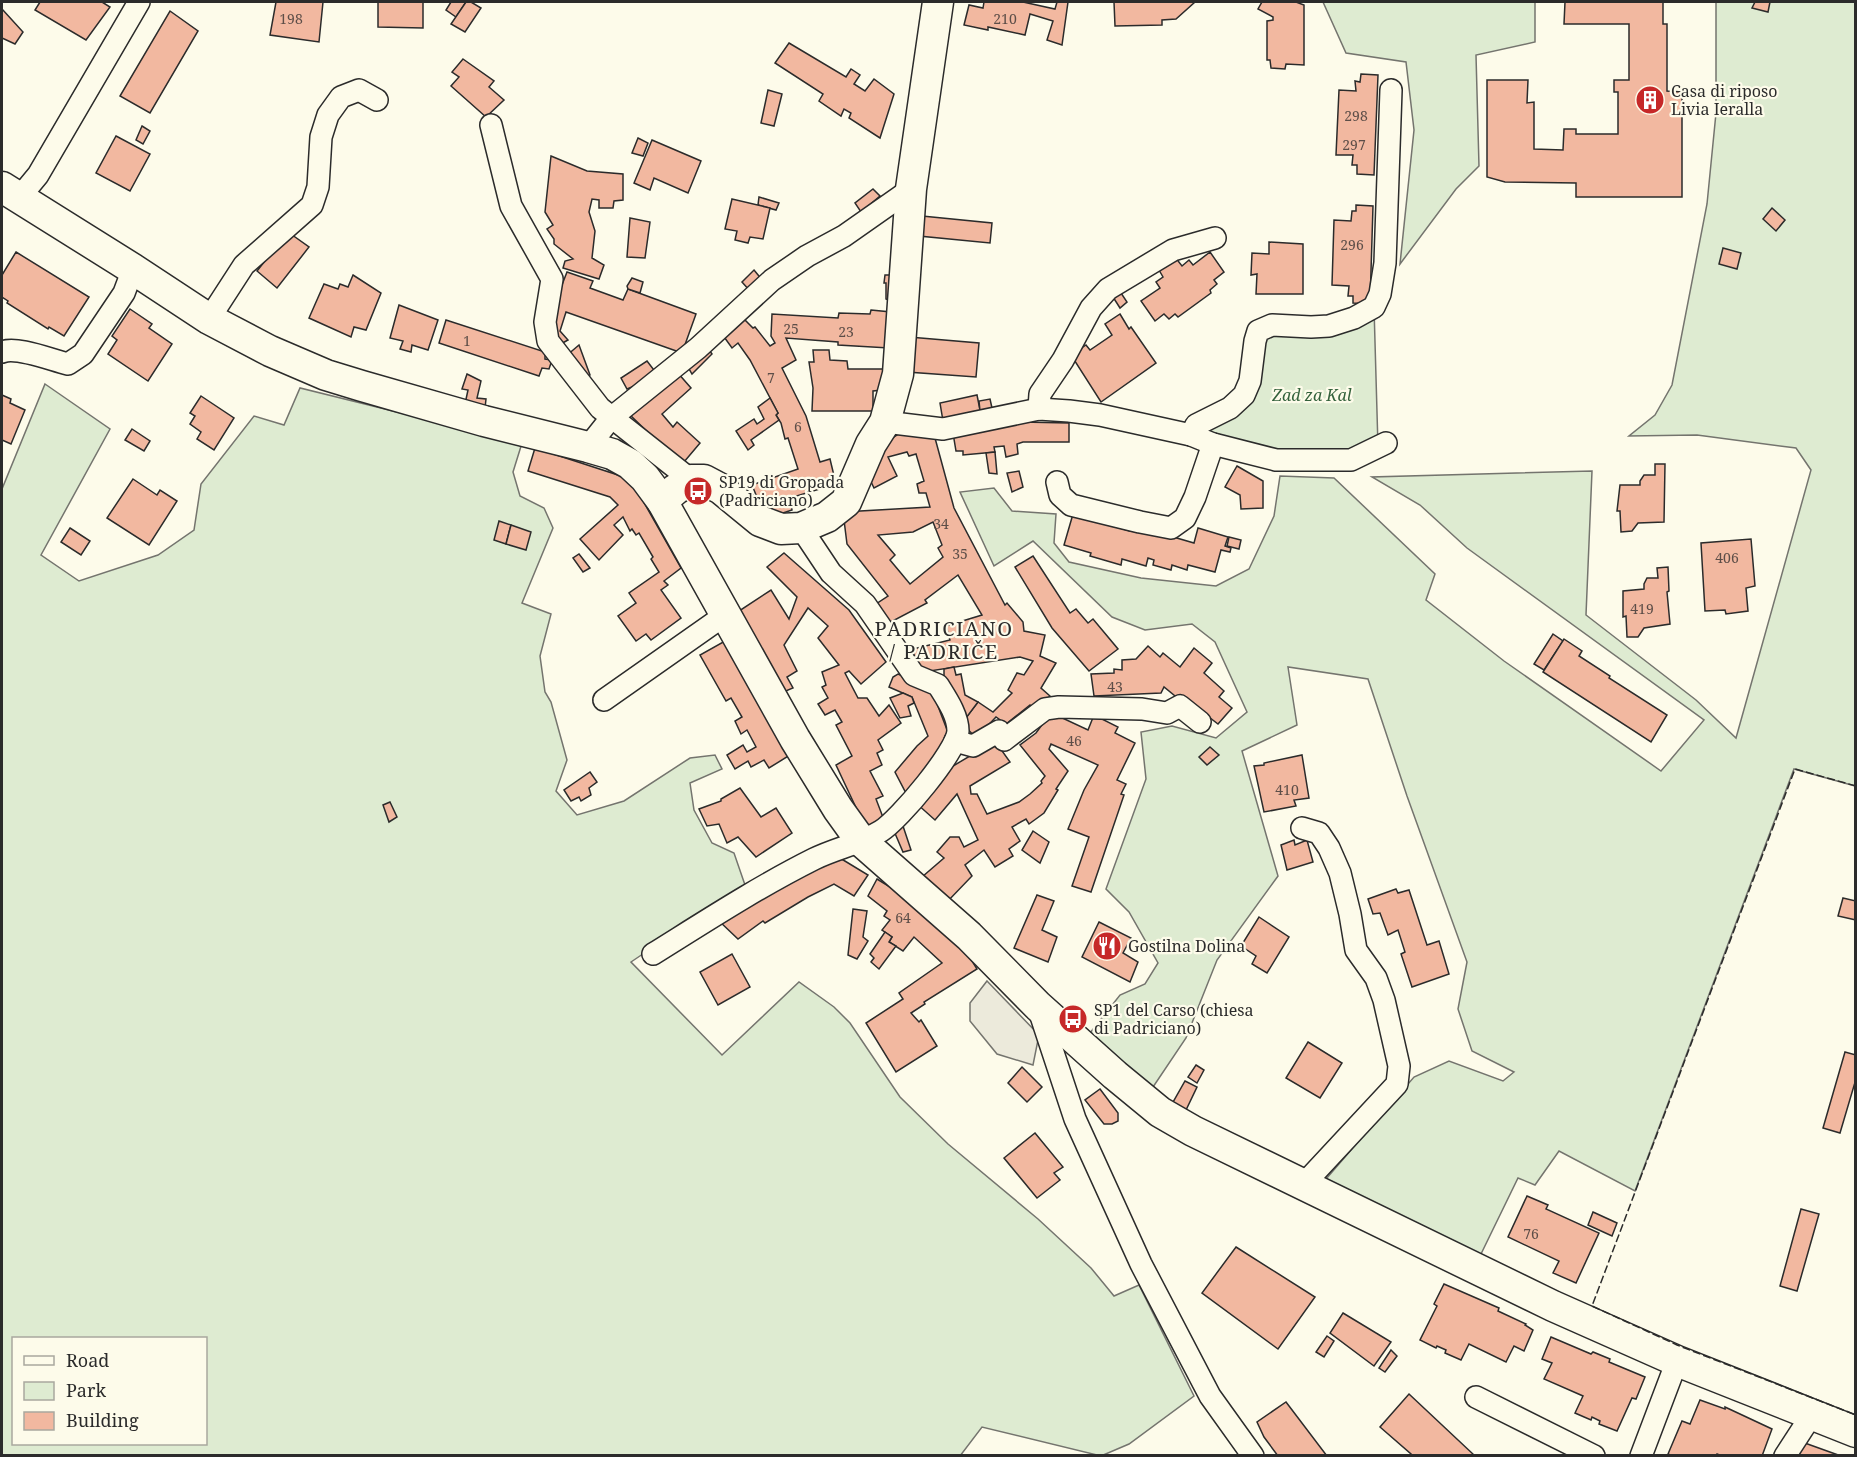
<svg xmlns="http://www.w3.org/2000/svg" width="1857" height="1457" viewBox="0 0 1857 1457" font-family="'Noto Serif',serif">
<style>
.green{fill:#deebd1;stroke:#74746e;stroke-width:1.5;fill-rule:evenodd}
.parking{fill:#eceadb;stroke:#74746e;stroke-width:1.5}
.building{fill:#f2b8a0;stroke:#2b2b2b;stroke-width:1.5;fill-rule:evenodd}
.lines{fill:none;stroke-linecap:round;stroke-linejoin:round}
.street-casing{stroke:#2b2b2b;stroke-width:24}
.secondary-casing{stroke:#2b2b2b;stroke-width:33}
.street{stroke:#fdfbea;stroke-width:21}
.secondary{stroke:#fdfbea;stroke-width:30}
.fence{stroke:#2b2b2b;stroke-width:1.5;stroke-dasharray:8 3;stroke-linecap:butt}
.labels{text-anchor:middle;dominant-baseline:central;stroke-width:4.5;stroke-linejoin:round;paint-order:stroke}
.number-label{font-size:14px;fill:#5d4e48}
.poi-label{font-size:16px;fill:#2b2b2b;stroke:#fdfbea;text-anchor:start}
.park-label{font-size:16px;font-style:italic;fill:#34623c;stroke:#fdfbea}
.quarter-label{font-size:20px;letter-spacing:1.5px;fill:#2b2b2b;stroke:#fdfbea}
</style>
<rect width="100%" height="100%" fill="#fdfbea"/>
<!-- green -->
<g class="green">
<polygon points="1323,2 1535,2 1535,42 1476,55 1479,166 1456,189 1400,264 1414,130 1406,62 1346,53"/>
<polygon points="1716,2 1855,2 1855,786 1794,769 1635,1191 1559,1151 1535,1185 1518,1178 1480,1256 1326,1179 1414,1077 1449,1061 1503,1081 1514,1072 1472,1051 1458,1009 1467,962 1407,796 1368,679 1288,667 1297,725 1242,751 1278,876 1217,960 1186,1038 1151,1090 1090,1033 1120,995 1145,984 1158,963 1129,912 1106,889 1146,779 1141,732 1172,726 1216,738 1247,712 1215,642 1192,624 1145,630 1112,617 1033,541 994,566 960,492 994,488 1012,511 1056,514 1054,543 1069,562 1141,578 1216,586 1249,569 1274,516 1280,476 1334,478 1435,574 1426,600 1504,661 1661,771 1704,720 1467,548 1420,505 1372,477 1592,471 1586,615 1696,700 1736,738 1811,470 1796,448 1697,435 1629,436 1655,415 1672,385 1707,204 1716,113"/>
<polygon points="1374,307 1378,447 1276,460 1191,435 1230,408 1258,331"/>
<path d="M45,384l65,45 -69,126 38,26 79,-26 36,-25 7,-46 53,-68 30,9 16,-37 222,55 -9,29 7,24 24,12 9,20 -31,75 29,11 -11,42 5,36 6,10 16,58 -11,31 21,24 47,-14 66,-43 25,-3 7,14 -32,14 4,27 18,33 22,10 11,32 -114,77 91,93 77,-73 35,25 16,16 50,74 48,47 90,75 53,49 23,28 25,-11 55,111 -65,48 -28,12 -119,-29 -22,29h-958v-967zM14,1338h192v106h-192z"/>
</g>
<!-- parking -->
<polygon class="parking" points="987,981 1039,1035 1033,1065 997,1054 970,1021 970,1003"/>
<!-- building -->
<g class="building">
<polygon points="40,2 102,2 110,7 86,40 35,10"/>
<polygon points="276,2 323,2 319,42 270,35"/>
<polygon points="378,2 423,2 423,28 378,27"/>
<polygon points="451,2 466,2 456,17 446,10"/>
<polygon points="466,2 471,2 481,8 465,32 451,24"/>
<polygon points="984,2 1023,2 1055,9 1057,2 1068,2 1062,45 1047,40 1053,21 1030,14 1025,35 988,27 988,30 964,25 969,5 983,8"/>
<polygon points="1114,2 1195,2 1176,19 1162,20 1162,25 1115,26"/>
<polygon points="1262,2 1296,2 1304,5 1304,65 1286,64 1285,69 1271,68 1270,60 1267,60 1267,21 1273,20 1273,17 1258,9"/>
<polygon points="1565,2 1663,2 1663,24 1667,24 1667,91 1682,92 1682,197 1576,197 1576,183 1505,182 1487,177 1487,80 1528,80 1527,103 1534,102 1534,149 1563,150 1564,129 1576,129 1576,134 1618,134 1618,92 1614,92 1614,80 1629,80 1629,24 1564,24"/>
<polygon points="1755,2 1770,2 1768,12 1752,8"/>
<polygon points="2,9 23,32 15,44 2,38"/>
<polygon points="170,11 198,31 150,113 120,96"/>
<polygon points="789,43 846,77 851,69 860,75 854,84 865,91 874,79 894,94 880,138 849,118 851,113 844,109 841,116 819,101 823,94 775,63"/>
<polygon points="463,59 494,81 489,87 504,100 486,117 451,86 459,77 452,72"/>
<polygon points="1361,74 1378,75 1374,175 1357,174 1357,165 1352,165 1353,155 1336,155 1339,90 1356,91 1355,81 1360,82"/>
<polygon points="768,90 782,94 774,126 761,123"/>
<polygon points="142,126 150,131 143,144 136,140"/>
<polygon points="116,136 150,154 130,191 96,173"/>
<polygon points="638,138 648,143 643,156 632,153"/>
<polygon points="652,140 701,161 688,193 654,178 650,190 634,183"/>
<polygon points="551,156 587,171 623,174 623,200 614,201 613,208 599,208 599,200 592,199 589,212 595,231 592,258 604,265 599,279 563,268 565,261 573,259 554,244 554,239 547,229 553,225 545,212"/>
<polygon points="873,189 880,196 861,212 855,203"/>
<polygon points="759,197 779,203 776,210 758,205"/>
<polygon points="732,199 770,208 763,239 750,237 748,243 735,240 737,231 725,229"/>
<polygon points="1356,205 1373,206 1370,304 1353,303 1353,296 1348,296 1349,286 1332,285 1334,220 1351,221 1352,211 1356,211"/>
<polygon points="1772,208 1785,220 1776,231 1763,219"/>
<polygon points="922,216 992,223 990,243 919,236"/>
<polygon points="630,218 650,222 645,258 627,257"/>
<polygon points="288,232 309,247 277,288 257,271"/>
<polygon points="1269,242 1303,244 1303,294 1256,294 1257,274 1251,275 1252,253 1269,254"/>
<polygon points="1723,248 1741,253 1737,269 1719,264"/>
<polygon points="16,252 89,297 64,336 49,327 48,329 7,303 8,301 2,297 2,275"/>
<polygon points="1210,252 1224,272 1214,280 1217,284 1210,290 1211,293 1178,317 1175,314 1169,319 1164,314 1155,321 1141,301 1160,288 1156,282 1163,277 1159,270 1175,257 1182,266 1189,260 1193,265"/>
<polygon points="754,270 763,281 750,291 742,282"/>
<polygon points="567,272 593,281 590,288 623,300 628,289 696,314 682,353 566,312 560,331 568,340 559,345 553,308"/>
<polygon points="353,275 381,293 366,330 354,327 351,337 309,318 324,284 338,289 340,284 348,287"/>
<polygon points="885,275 894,275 891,301 886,299 886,283 884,283"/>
<polygon points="632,278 643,282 640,293 628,289 627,286"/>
<polygon points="1121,293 1127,302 1120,308 1113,297"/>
<polygon points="399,305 438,320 428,350 412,345 411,352 400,349 403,341 390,338"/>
<polygon points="130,309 152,324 149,328 172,344 148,381 108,354 117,340 112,336"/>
<polygon points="871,310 891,312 889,348 838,345 838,342 786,338 796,360 782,368 806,416 820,462 830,459 836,484 790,498 792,510 771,517 765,517 752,485 798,469 788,438 785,439 781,423 776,415 778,413 750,360 738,343 732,348 722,334 742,317 753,328 755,327 770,346 775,343 771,336 772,314 838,318 839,313 870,314"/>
<polygon points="1120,314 1129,329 1131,327 1156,363 1101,402 1071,355 1086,345 1090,350 1112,335 1105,324"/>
<polygon points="446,320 545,352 545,359 552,360 549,369 542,368 539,376 439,343"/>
<polygon points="909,337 979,343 976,377 907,372"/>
<polygon points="579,345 590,375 584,379 566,356"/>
<polygon points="707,347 712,354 692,374 688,367"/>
<polygon points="813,350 829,350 830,360 847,361 848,369 886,369 883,390 873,391 873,411 812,411 813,388 809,362 814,362"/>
<polygon points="647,361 657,374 647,381 627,389 621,378"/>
<polygon points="677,372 691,388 662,414 673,427 677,422 700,443 684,462 658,442 629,414"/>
<polygon points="467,374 481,381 477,398 486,399 485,408 465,404 468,390 462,389"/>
<polygon points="2,395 11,399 10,403 25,410 11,444 2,440"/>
<polygon points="977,395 981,415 943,421 940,403"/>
<polygon points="201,396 234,418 214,450 197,439 201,432 190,424 195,416 190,413"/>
<polygon points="770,398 778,413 776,415 779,420 751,440 754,445 748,450 736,431 754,419 757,424 764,419 758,407"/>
<polygon points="990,399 992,408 980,411 979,401"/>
<polygon points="1021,422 1069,423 1069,442 1023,442 1017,444 1018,454 1006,457 1004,446 994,447 995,452 963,455 963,451 956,451 953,433"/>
<polygon points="132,429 150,441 144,451 125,440"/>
<path d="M900,433l35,5 19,70 51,97 2,-2 16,19 1,9 21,4 -5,21 16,7 -15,25 9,8 -14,15 -6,-6 -24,19 -10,-7 -20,21 -14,-15 16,-21 15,10 19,-19 -4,-3 9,-17 7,2 9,-14 -13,-4 -103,16 -4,-24 37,-9 -4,-14 36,-11 -24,-40 -33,25 2,3 -40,21 -11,-20 12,-8 -41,-52 -4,-32 87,-5 -4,-14h-7l-2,-9 7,-3 -8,-27 -7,2 -2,-4 -19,5 9,19 -23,12 -10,-21 17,-22zM933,522l9,23 -4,3 5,9 -33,27 -20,-24 5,-5 -17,-20 35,-3z"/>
<polygon points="535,448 621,476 638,492 681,568 664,581 668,585 661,590 681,618 651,640 646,634 636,641 618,616 636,603 629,593 659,572 651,559 653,557 639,533 636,535 632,529 630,531 623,517 614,525 623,535 599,560 580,539 618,505 610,497 528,471"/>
<polygon points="995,452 997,474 989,473 986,453"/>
<polygon points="1655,464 1665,464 1664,522 1638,523 1632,531 1621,532 1620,511 1617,511 1620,485 1640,485 1640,481 1644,475 1655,475"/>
<polygon points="1237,466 1263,481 1263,508 1241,509 1240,495 1225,487"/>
<polygon points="1019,471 1023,487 1012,492 1007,473"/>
<polygon points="133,479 157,495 160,490 177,501 149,545 107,518"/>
<polygon points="1073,514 1130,531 1132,525 1194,543 1198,528 1228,537 1225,546 1231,548 1230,552 1221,550 1215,572 1188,565 1187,570 1172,565 1171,570 1153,565 1154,560 1148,558 1146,566 1122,559 1121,565 1090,556 1091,553 1064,545"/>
<polygon points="499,521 511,525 506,544 494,540"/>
<polygon points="511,525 531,532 526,550 506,544"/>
<polygon points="70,528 90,541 81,555 61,542"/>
<polygon points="1229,537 1241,540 1239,549 1227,546"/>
<polygon points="1751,539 1755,586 1746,588 1748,611 1726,614 1725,610 1705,611 1701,543"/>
<polygon points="784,553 849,610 886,662 861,684 849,671 845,673 858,698 867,698 879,716 889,705 901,723 878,740 883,750 877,753 882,765 870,771 883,796 876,799 884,820 867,831 836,765 852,756 836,725 842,722 835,710 825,715 818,704 828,698 822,687 826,685 822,672 839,665 818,638 828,626 808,608 784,645 797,671 787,677 793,688 781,693 739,611 771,590 789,619 797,597 767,567"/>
<polygon points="579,554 590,568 583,572 573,558"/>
<polygon points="1033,556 1070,613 1076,609 1088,623 1093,619 1118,649 1089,671 1052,628 1015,567"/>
<polygon points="1668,567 1669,591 1667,592 1670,624 1644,628 1638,637 1627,637 1626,616 1623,617 1623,591 1644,589 1644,584 1647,578 1658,578 1657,568"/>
<polygon points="1553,634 1563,641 1544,670 1534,664"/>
<polygon points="1564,639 1582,651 1579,656 1610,676 1609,678 1667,715 1651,742 1543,672"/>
<polygon points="725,641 790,755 769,768 764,760 751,767 748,761 735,769 727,755 743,745 747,752 756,747 747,730 741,734 735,721 742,717 731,698 726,701 700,655"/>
<polygon points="1148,646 1160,657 1163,653 1180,667 1194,648 1212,663 1204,673 1224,691 1219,697 1232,708 1218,724 1183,697 1180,700 1164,687 1161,693 1094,696 1091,674 1114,673 1114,669 1122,670 1122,660 1136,659"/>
<polygon points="954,667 956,675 961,674 965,695 978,702 966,718 944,682 944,669"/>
<polygon points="898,674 931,688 949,735 908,797 895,772 917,746 928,736 912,697 889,687 893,677"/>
<polygon points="903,693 912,697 914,703 908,706 911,716 900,718 890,698"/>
<polygon points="1050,714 1056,715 1088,730 1094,715 1118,727 1115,733 1135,743 1117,780 1126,784 1121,794 1124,795 1091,892 1072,886 1089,837 1068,829 1084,790 1098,765 1051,744 1049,749 1068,771 1056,789 1058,790 1044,813 1029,824 1026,819 1012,827 1020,841 1009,849 1013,856 995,867 984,850 965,865 972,876 947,902 922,877 944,858 937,852 950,837 959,837 964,847 978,840 957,794 935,820 916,803 938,775 995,741 1010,762 970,786 971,794 977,794 987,814 1019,802 1030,794 1042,783 1041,781 1045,776 1020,745 1036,733"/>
<polygon points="1210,747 1219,755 1207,765 1199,757"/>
<polygon points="1302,755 1309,798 1294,800 1296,806 1264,812 1254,766 1264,765 1264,763"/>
<polygon points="590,772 597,782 589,788 591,795 581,801 579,797 571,801 564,790"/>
<polygon points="740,788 761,817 776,808 792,833 756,857 738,837 727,843 719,824 707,826 699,809 721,801 721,799"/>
<polygon points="390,802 397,817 389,822 383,805"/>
<polygon points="902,823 911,850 903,852 894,831"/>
<polygon points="1033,831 1049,842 1040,863 1022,850"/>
<polygon points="1294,840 1295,845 1307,840 1313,862 1287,870 1281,845"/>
<polygon points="835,855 868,875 854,896 834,884 808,897 765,923 763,921 738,939 719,921"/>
<polygon points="877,879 895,890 966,951 977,969 924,1002 925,1004 911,1013 919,1022 921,1020 937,1046 896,1072 866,1023 903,999 899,993 942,963 914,937 903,951 889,942 892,937 882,930 890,920 884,916 887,911 868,896"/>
<polygon points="1396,889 1398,893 1409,890 1427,945 1439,941 1449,974 1412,987 1401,954 1405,952 1398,930 1388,935 1380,913 1373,914 1368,899"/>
<polygon points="1037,895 1054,901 1042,930 1057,937 1048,962 1014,948"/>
<polygon points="1843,898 1856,901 1856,920 1838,916"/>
<polygon points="853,909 867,911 863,937 868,941 857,959 848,955"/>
<polygon points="1259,917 1289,937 1267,973 1252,964 1256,956 1241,946"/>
<polygon points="1099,922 1131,938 1123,953 1138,962 1130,982 1082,957"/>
<polygon points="885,932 892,937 889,942 896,946 879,969 871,962 874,958 870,954"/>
<polygon points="732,954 750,987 718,1005 700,972"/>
<polygon points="1308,1042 1342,1063 1320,1098 1286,1078"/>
<polygon points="1845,1052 1856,1055 1856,1079 1840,1133 1823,1128"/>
<polygon points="1196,1065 1204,1070 1197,1083 1188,1077"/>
<polygon points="1022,1067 1042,1087 1027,1102 1008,1083"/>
<polygon points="1185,1081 1197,1087 1186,1110 1172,1104"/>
<polygon points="1100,1089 1118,1113 1118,1121 1112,1124 1104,1124 1085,1100"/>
<polygon points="1035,1133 1063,1167 1054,1173 1060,1180 1037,1198 1004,1158"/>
<polygon points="1527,1196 1548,1205 1546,1209 1599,1233 1576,1283 1553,1273 1559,1261 1508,1237"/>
<polygon points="1801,1209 1819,1214 1797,1291 1780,1286"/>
<polygon points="1593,1212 1617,1223 1612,1236 1588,1225"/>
<polygon points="1236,1247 1315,1297 1278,1349 1202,1293"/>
<polygon points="1444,1284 1499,1308 1498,1311 1526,1324 1525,1325 1533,1330 1524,1351 1514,1346 1506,1362 1469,1344 1461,1360 1445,1353 1446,1350 1437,1346 1436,1348 1420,1340 1437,1306 1434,1304"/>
<polygon points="1343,1313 1391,1342 1374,1366 1330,1333"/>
<polygon points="1327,1336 1334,1341 1324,1357 1316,1352"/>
<polygon points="1551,1337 1591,1354 1593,1352 1610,1359 1609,1362 1645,1377 1636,1399 1632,1398 1617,1431 1599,1424 1600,1421 1592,1417 1591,1420 1575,1413 1583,1396 1544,1379 1552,1363 1542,1359"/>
<polygon points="1391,1350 1397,1356 1385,1372 1379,1368"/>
<polygon points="1409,1394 1474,1455 1474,1456 1410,1456 1411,1454 1380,1427"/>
<polygon points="1700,1400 1725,1409 1725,1407 1772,1429 1762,1456 1722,1456 1717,1454 1716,1456 1673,1456 1668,1454 1682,1421 1690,1424"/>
<polygon points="1286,1402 1327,1456 1278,1456 1264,1437 1257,1422"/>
<polygon points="1802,1442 1841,1456 1797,1456"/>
</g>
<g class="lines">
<!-- street casing -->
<g class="street-casing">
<g id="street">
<polyline points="491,125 511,206 552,279 545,322 548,341 600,408 691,480"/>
<polyline points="19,198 38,175 139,2"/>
<polyline points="209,319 244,265 312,205 318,187 321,137 328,115 341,97 359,90 377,100"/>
<path d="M2,352c15,-6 49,8 66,12l15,-10 41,-61 9,-24"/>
<polyline points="1039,409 1040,394 1063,360 1091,308 1108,289 1173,250 1215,238"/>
<polyline points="885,422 943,429 1039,409 1069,411 1100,415 1191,435 1213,444 1276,460 1351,460 1386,443"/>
<polyline points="1191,435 1196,425 1230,408 1244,395 1250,381 1255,341 1258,331 1272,325 1311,327 1329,326 1354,318 1374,307 1380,294 1385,263 1391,90"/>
<polyline points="588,447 611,418 698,348 772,280 807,256 844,236 911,189"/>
<polyline points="1057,482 1060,495 1071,505 1140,522 1171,528 1185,518 1195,497 1213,444"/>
<polyline points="604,700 725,615"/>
<polyline points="955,741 973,746 999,731 1004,740 1045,709 1059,707 1142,709 1167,713 1180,706 1200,722"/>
<polyline points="1302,828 1319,833 1329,848 1340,873 1350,914 1356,950 1376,978 1384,1000 1399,1066 1397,1084 1303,1185"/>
<path d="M653,954c53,-33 105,-67 161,-95 22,-11 46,-15 67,-28 18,-11 76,-80 77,-100 0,-16 -12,-33 -20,-46l-24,-10 -49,-71 -34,-31 -30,-45"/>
<polyline points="1038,1007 1075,1119 1141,1264 1210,1396 1253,1456"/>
<polyline points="1476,1397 1594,1456"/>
<polyline points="1641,1456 1677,1361"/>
<polyline points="1785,1456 1811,1416"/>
</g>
</g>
<!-- secondary casing -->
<g class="secondary-casing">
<g id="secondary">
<polyline points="2,187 133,269 209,319 270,351 326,375 362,386 484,421 588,447 612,454 630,464 645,478 662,501 795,739 838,809 861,841 969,936 1038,1006 1115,1075 1160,1112 1193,1131 1553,1306 1677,1361 1856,1432"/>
<polyline points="662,501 676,489 691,480 704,480 721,489 760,521 781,529 801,528 827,517 846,502 871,444 885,422 898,374 911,189 938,2"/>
</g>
</g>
<!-- street -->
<use href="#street" class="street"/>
<!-- secondary -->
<use href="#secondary" class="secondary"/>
<!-- fence -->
<polyline class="fence" points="1856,786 1795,769 1592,1306 1677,1345 1856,1415"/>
</g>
<!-- icons -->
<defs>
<g id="building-disc" transform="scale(1.5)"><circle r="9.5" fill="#c62828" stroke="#fdfbea"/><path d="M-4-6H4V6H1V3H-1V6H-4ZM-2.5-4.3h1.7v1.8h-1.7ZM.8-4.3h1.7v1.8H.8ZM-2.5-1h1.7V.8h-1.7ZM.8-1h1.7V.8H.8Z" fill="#fff"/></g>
<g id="bus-disc" transform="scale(1.5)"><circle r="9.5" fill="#c62828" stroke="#fdfbea"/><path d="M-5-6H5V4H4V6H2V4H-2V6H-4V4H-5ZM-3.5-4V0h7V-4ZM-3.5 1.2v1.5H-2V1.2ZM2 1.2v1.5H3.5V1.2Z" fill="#fff"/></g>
<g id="restaurant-disc" transform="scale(1.5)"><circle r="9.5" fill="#c62828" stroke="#fdfbea"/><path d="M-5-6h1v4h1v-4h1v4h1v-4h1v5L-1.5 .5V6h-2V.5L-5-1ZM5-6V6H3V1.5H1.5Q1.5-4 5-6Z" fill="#fff"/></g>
</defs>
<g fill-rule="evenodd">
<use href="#building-disc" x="1650" y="100"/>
<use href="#bus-disc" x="698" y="491"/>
<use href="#restaurant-disc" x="1107" y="946"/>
<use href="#bus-disc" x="1073" y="1019"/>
</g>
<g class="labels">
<!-- number labels -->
<g class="number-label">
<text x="291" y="18">198</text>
<text x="1005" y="18">210</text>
<text x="1356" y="115">298</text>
<text x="1354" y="144">297</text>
<text x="1352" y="244">296</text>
<text x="791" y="328">25</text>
<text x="846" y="331">23</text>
<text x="467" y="340">1</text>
<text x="771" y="377">7</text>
<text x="798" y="426">6</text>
<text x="941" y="523">34</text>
<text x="960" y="553">35</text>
<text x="1727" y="557">406</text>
<text x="1642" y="608">419</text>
<text x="1115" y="686">43</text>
<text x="1074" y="740">46</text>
<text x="1287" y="789">410</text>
<text x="903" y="917">64</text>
<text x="1531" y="1233">76</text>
</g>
<!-- poi labels -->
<g class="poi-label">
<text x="1671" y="91">Casa di riposo<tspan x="1671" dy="18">Livia Ieralla</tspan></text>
<text x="719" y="482">SP19 di Gropada<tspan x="719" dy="18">(Padriciano)</tspan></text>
<text x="1128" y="946">Gostilna Dolina</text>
<text x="1094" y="1010">SP1 del Carso (chiesa<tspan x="1094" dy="18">di Padriciano)</tspan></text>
</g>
<!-- park labels -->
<g class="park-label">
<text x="1312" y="395">Zad za Kal</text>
</g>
<!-- quarter labels -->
<g class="quarter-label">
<text x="944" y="628">PADRICIANO<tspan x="944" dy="23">/ PADRIČE</tspan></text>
</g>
</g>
<!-- border -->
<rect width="1857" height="1457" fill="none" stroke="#2b2b2b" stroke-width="6"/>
<!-- legend -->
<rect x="12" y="1337" width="195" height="108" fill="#fdfbea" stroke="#a9a89e" stroke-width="1.5"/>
<rect x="24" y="1356" width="30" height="9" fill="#fdfbea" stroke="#a9a89e" stroke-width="1.5"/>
<text x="66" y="1367" font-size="18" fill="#2b2b2b">Road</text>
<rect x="24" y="1382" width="30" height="18" fill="#deebd1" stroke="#a9a89e" stroke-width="1.5"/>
<text x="66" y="1397" font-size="18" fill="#2b2b2b">Park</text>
<rect x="24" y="1412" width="30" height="18" fill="#f2b8a0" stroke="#a9a89e" stroke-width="1.5"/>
<text x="66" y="1427" font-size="18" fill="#2b2b2b">Building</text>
</svg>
